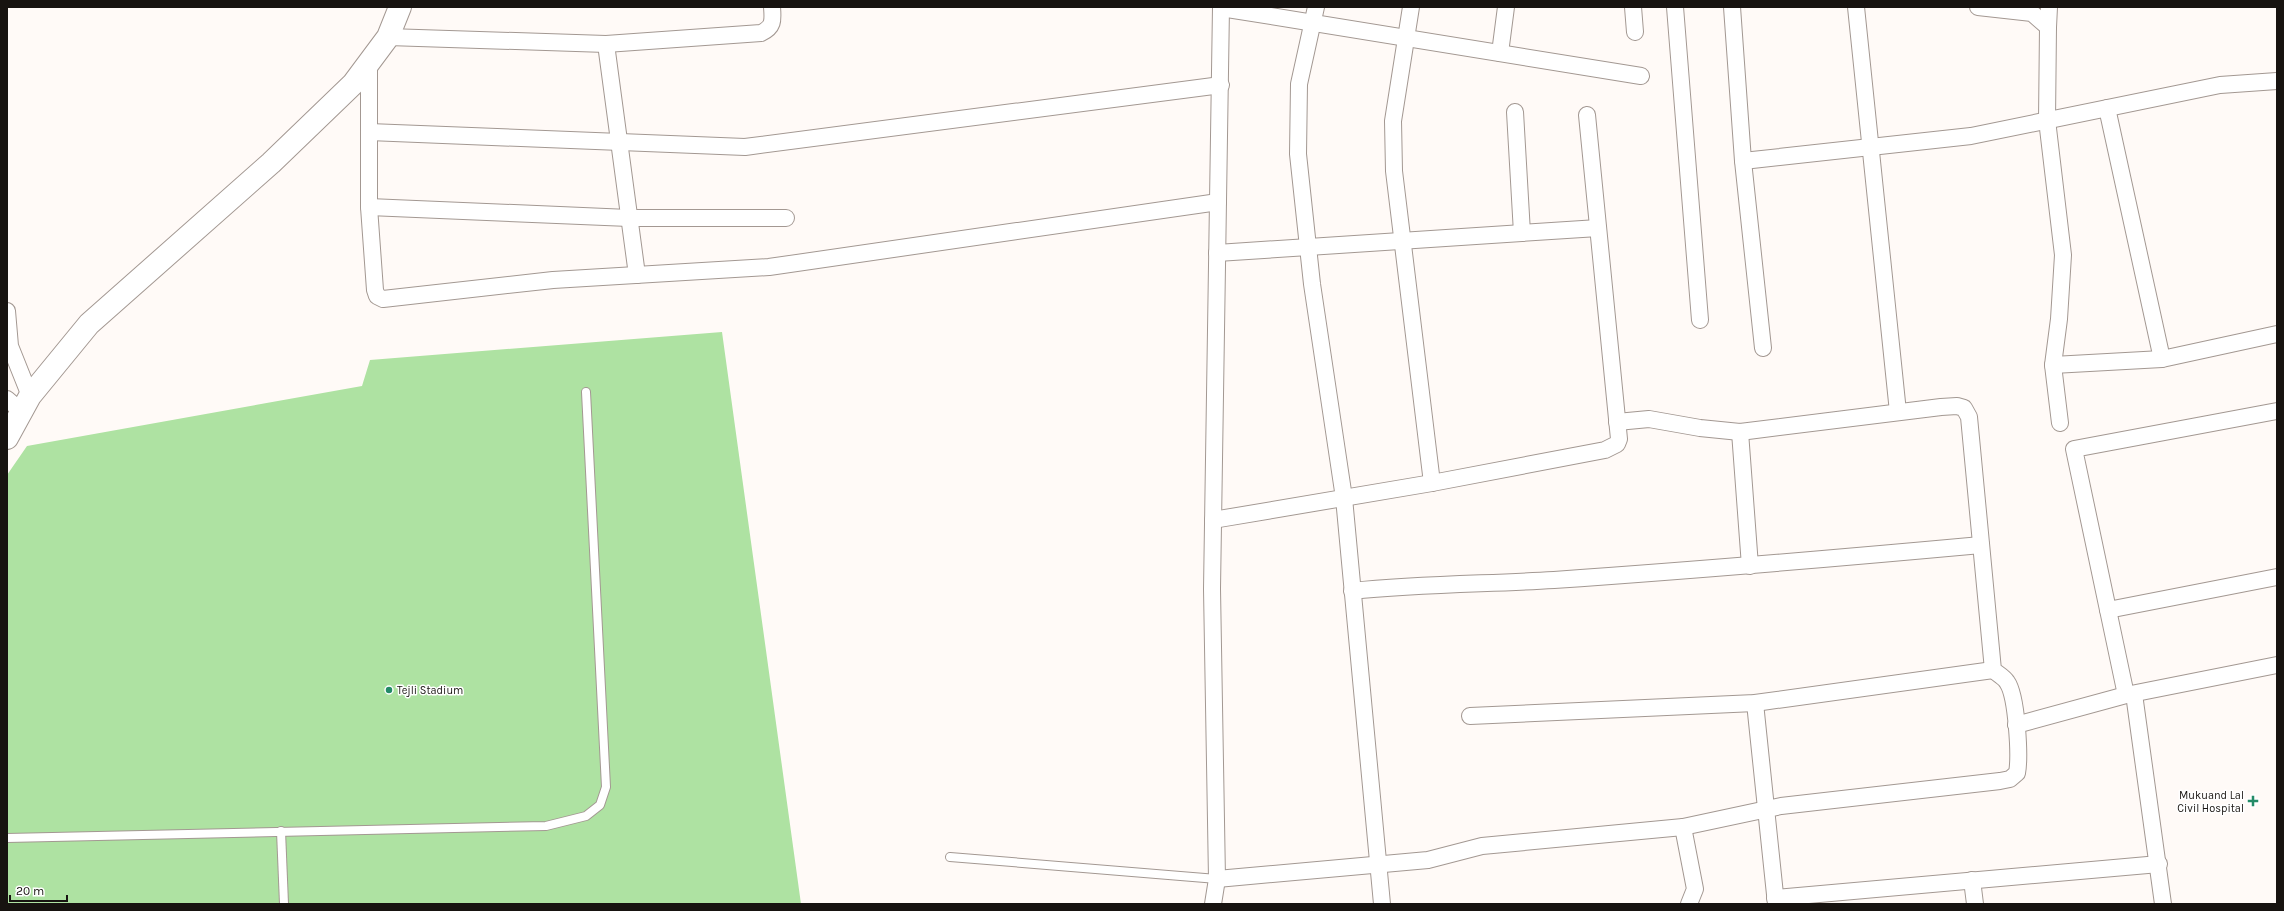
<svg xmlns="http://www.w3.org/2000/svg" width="2284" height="911" viewBox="0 0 2284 911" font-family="Karla,sans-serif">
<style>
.green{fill:#aee2a2}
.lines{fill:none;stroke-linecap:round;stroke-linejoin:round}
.lane-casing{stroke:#a39892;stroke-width:10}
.street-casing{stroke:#a39892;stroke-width:18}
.secondary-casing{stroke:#a39892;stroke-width:24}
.lane{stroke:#fff;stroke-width:8}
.street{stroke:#fff;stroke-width:16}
.secondary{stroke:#fff;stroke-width:22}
.poi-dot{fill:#238b67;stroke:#fff;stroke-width:1.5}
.labels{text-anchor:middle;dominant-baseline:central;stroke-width:3;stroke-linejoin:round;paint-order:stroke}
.poi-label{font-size:11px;fill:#171310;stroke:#fff;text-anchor:start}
</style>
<rect width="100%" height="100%" fill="#fffaf7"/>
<!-- green -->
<polygon class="green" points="722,332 801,904 7,904 7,475 27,446 362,386 370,360"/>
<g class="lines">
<!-- lane casing -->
<g class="lane-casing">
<g id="lane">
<polyline points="281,831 284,904"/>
<polyline points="7,838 546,826 586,816 600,805 606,787 586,392"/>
<polyline points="950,857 1217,879"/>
</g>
</g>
<!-- street casing -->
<g class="street-casing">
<g id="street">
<polyline points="1316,7 1299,84 1298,154 1312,284 1344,498 1382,904"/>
<polyline points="1411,7 1393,121 1394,171 1432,483"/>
<polyline points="1633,7 1635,32"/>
<polyline points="1675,7 1700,320"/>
<polyline points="1732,7 1743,161 1763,348"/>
<polyline points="1856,7 1898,412"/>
<polyline points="1978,7 2032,13 2048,27 2047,120 2063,255 2059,319 2053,365 2060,423"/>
<polyline points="1221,8 1641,76"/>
<polyline points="2048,27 2049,7"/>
<path d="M388,37l218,7 155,-11c13,-6 12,-13 11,-26"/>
<polyline points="606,44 637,275"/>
<polyline points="1500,53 1506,7"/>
<polyline points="369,64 369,207 375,290 377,296 383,299 553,280 769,267 1218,202"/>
<polyline points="2107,108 2162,359"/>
<polyline points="1515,112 1522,233"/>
<polyline points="369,132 745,147 1221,85"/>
<polyline points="1743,161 1971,136 2220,85 2277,81"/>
<polyline points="369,207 629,218 786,218"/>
<polyline points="1217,253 1598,228"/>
<polyline points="7,311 10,346 30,396"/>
<polyline points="2053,365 2162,359 2277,334"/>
<polyline points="7,399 21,411"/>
<polyline points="1740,432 1750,566"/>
<polyline points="1213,520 1432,483 1605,450 1617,444 1619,439 1587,115"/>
<path d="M1352,591c68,-7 135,-7 202,-11 143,-10 285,-22 427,-35"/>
<polyline points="2108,610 2277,577"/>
<polyline points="2134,694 2163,904"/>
<polyline points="2126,695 2074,449 2277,411"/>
<polyline points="1755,703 1776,904"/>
<polyline points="1470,716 1755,703 1993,670"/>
<polyline points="2016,725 2126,695 2277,665"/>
<polyline points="1683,827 1695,889 1689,904"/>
<path d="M1217,879l211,-19 54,-14 201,-19 98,-21 219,-25 10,-2 7,-6c3,-16 0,-77 -10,-91 -3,-5 -9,-8 -14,-12l-24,-253 -5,-9 -7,-2 -16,1 -201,25 -40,-4 -51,-9 -32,3"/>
<polyline points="1972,880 1975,904"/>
<polyline points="1775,898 2159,864"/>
<polyline points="1213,904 1217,879 1212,589 1221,7"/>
</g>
</g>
<!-- secondary casing -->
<g class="secondary-casing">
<polyline id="secondary" points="7,438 30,396 89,324 271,163 353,84 388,37 400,7"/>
</g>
<!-- lane -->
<use href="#lane" class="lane"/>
<!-- street -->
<use href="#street" class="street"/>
<!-- secondary -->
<use href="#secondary" class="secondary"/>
</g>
<!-- markers -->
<g class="poi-dot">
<circle cx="389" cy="690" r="4"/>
<path d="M2251 795h4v4h4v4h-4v4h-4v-4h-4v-4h4z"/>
</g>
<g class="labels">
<!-- poi labels -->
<g class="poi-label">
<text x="397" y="690">Tejli Stadium</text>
<text x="2244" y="795" text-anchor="end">Mukuand Lal<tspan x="2244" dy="13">Civil Hospital</tspan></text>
</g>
</g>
<!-- border -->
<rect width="2284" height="911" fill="none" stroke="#171310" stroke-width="16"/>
<!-- scale -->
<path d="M10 895v6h57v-6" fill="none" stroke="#171310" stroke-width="2"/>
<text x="16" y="895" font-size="12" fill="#171310" stroke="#ffffff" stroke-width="3" paint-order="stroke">20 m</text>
</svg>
